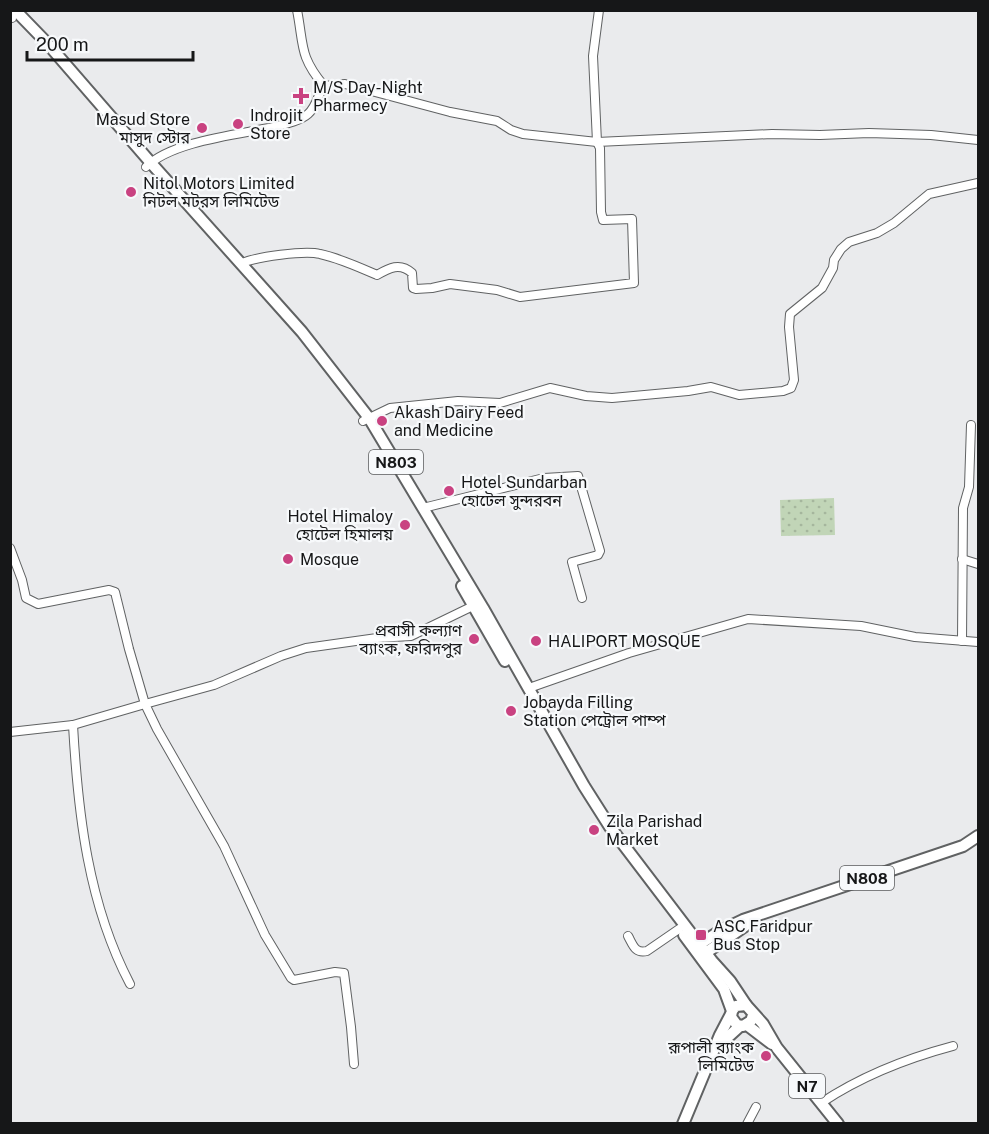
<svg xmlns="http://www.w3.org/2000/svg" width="989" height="1134" viewBox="0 0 989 1134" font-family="'Public Sans','Noto Sans Bengali',sans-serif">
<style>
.green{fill:url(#green-dots)}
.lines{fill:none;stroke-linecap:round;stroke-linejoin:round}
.minor-casing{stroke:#606263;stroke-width:10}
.highway-casing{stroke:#606263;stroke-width:14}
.minor{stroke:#fff;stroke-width:8}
.highway{stroke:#fff;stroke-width:10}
.poi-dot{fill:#c94281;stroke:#f7f9fb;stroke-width:2}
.labels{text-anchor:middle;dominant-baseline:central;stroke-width:4.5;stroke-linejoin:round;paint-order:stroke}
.shield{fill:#f7f9fb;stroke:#5a5b5c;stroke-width:1.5}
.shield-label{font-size:15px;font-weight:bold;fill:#161718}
.poi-label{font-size:16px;fill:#161718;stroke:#f7f9fb;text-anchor:start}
</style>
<defs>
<pattern id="green-dots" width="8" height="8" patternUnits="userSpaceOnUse" patternTransform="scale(1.5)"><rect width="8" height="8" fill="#c1d5b7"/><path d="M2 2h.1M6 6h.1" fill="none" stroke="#a5b69d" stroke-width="1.8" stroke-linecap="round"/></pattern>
</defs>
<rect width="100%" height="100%" fill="#eaebed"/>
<!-- green -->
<polygon class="green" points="834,498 835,535 781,536 780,500"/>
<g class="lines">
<!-- minor casing -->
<g class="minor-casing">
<g id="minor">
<path d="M297,10c7,36 2,46 27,76"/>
<polyline points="10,18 12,18"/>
<path d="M146,167c25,-25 88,-32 123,-39 11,-3 30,-6 39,-14 9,-8 10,-20 16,-28l21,-2 105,28 47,9 14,9 12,4 74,8 175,-8 48,1 49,-2 62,2 47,5"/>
<path d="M242,263c14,-6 63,-13 78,-9 19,4 39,13 57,21 12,-7 23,-13 35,-2l1,15 3,1 16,-1 18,-4 47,6 23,7 114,-14 -2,-64 -29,1 -2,-8 -1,-64 -3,-6 -4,-86 6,-46"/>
<polyline points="363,421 390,408 458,401 500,403 550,388 586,396 612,398 688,391 711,387 739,395 783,391 791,388 794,380 789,327 790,314 822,288 833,268 834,260 841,249 849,242 877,233 894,223 929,194 978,183"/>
<polyline points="423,508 544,478 578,476 600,551 598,555 572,562 582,598"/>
<polyline points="10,548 22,580 26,598 38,604 109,590 115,592 129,649 145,704 214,685 281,656 306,648 377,638 411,636 473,606"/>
<polyline points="962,559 978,564"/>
<polyline points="962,641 963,508 969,487 971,425"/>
<polyline points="529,688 629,653 748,619 861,626 915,637 978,642"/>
<path d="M73,725c5,89 15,179 57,259"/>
<polyline points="10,732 73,725 145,704 157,729 224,846 265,935 291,978 294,980 335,972 344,973 351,1027 354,1064"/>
<path d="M628,936c5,9 7,18 19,15l32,-22"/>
<path d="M821,1103c39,-26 87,-45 132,-57"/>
<polyline points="747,1124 756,1107"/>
</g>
</g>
<!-- highway casing -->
<g class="highway-casing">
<g id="highway">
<polyline points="15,10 47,43 151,163 302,332 369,418 483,608 584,786 610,827 712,961 730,981 746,1005"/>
<polyline points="462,586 505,661"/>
<polyline points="684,935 724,989 732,1011"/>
<polyline points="695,947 722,930 743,920 963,846 978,836"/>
<polyline points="701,956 745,926"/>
<polyline points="753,1015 751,1021 743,1026 737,1025 731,1017 732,1011 736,1006 746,1005 763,1024 777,1048 838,1124"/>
<polyline points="747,1025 772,1044"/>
<polyline points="718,1046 740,1026"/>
<polyline points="683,1124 720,1035 731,1014"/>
</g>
</g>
<!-- minor -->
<use href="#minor" class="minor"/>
<!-- highway -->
<use href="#highway" class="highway"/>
</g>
<!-- markers -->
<g class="poi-dot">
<path d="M298 87h6v6h6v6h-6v6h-6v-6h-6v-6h6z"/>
<circle cx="238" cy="124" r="6"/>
<circle cx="202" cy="128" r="6"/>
<circle cx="131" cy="192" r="6"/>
<circle cx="382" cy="421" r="6"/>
<circle cx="449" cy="491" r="6"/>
<circle cx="405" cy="525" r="6"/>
<circle cx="288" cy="559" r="6"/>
<circle cx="474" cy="639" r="6"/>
<circle cx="536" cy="641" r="6"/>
<circle cx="511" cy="711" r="6"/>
<circle cx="594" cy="830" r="6"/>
<rect x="695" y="929" width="12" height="12" rx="3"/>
<circle cx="766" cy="1056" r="6"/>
</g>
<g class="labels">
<!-- shield labels -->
<g class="shield">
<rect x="369" y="450" width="54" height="24" rx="4.5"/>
<rect x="840" y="866" width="54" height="24" rx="4.5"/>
<rect x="789" y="1074" width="36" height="24" rx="4.5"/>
</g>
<g class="shield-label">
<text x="396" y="462">N803</text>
<text x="867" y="878">N808</text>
<text x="807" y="1086">N7</text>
</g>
<!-- poi labels -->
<g class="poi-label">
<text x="313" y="87">M/S Day-Night<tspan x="313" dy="18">Pharmecy</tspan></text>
<text x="250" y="115">Indrojit<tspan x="250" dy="18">Store</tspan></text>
<text x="190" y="119" text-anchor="end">Masud Store<tspan x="190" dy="18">মাসুদ স্টোর</tspan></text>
<text x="143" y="183">Nitol Motors Limited<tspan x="143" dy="18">নিটল মটরস লিমিটেড</tspan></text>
<text x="394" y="412">Akash Dairy Feed<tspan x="394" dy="18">and Medicine</tspan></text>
<text x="461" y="482">Hotel Sundarban<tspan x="461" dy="18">হোটেল সুন্দরবন</tspan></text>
<text x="393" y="516" text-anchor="end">Hotel Himaloy<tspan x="393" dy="18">হোটেল হিমালয়</tspan></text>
<text x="300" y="559">Mosque</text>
<text x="462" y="630" text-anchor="end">প্রবাসী কল্যাণ<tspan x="462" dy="18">ব্যাংক, ফরিদপুর</tspan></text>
<text x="548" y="641">HALIPORT MOSQUE</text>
<text x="523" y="702">Jobayda Filling<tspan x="523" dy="18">Station পেট্রোল পাম্প</tspan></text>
<text x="606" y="821">Zila Parishad<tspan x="606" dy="18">Market</tspan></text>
<text x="713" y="926">ASC Faridpur<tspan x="713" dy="18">Bus Stop</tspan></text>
<text x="754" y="1047" text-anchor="end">রূপালী ব্যাংক<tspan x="754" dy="18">লিমিটেড</tspan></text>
</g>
</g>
<!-- border -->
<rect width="989" height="1134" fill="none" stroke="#161718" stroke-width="24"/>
<!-- scale -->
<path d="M27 51v9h166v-9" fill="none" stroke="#161718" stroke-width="3"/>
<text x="36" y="51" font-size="18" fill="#161718" stroke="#f7f9fb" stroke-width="4.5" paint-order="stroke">200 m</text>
</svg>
